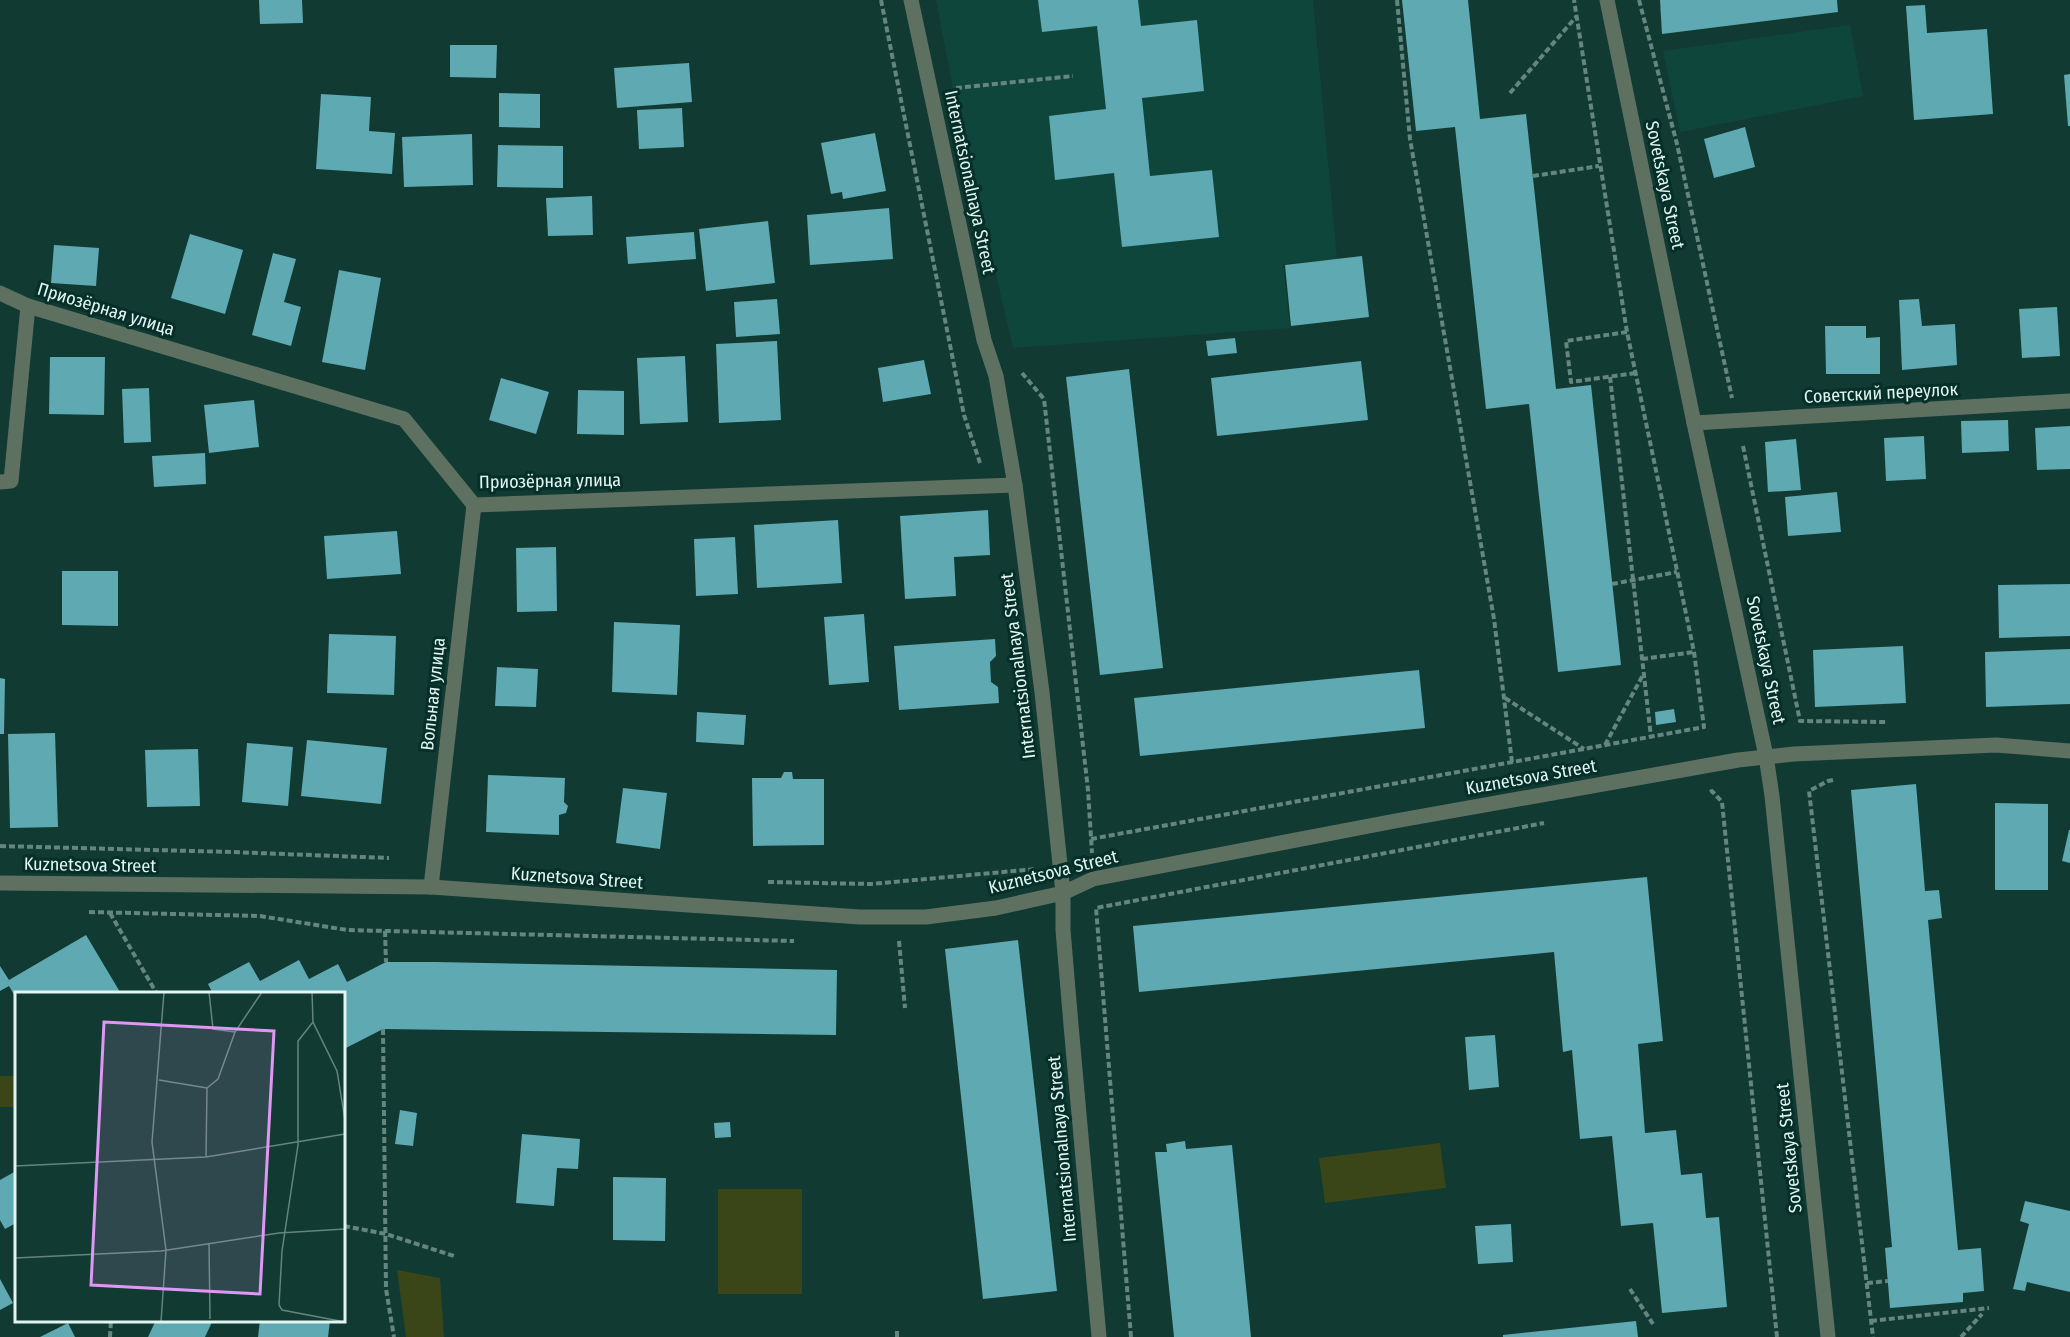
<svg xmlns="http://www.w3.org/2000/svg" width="2070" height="1337" viewBox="0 0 2070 1337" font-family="'Fira Sans Condensed',sans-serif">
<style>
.built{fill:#0f463c}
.park{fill:#3a4617}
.building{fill:#5fa9b2}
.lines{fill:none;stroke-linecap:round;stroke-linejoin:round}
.path{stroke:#65867f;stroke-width:4;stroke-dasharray:6 3;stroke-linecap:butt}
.minor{stroke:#5e7161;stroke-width:15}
.tertiary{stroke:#5e7161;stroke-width:15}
.labels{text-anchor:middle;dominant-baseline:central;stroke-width:6;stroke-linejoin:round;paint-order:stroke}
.street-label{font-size:18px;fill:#e1f6f0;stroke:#052f28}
.inset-road{fill:none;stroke:#64857e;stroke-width:1.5}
.view{fill:#de98f3;fill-opacity:0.15;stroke:#de98f3;stroke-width:3}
.inset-edge{fill:none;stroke:#e1f6f0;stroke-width:3}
</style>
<rect width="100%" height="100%" fill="#113a32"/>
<!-- built -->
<g class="built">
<polygon points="936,0 1313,0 1337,259 1283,264 1290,328 1013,348 953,88"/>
<polygon points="1850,25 1863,96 1680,132 1663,51"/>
</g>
<!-- park -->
<g class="park">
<rect x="0" y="1076" width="16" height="31"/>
<polygon points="1440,1143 1446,1188 1325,1203 1319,1158"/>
<rect x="718" y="1189" width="84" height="105"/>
<polygon points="397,1270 440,1278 444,1337 406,1337"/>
</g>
<!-- building -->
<g class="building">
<polygon points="259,0 302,0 303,23 260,24"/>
<polygon points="1038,0 1138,0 1141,26 1197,20 1204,91 1142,98 1150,176 1212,170 1219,237 1122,247 1114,173 1055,180 1049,116 1106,109 1097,26 1042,32"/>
<polygon points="1402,0 1468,0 1480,119 1526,114 1556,389 1591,385 1621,665 1558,672 1529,404 1486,409 1455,127 1416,131"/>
<polygon points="1660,0 1837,0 1838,12 1662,34"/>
<polygon points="1925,5 1927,33 1987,29 1993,114 1914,120 1906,6"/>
<polygon points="450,45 497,45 496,78 450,77"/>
<polygon points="689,63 692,102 617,108 614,68"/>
<polygon points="2070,74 2070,126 2068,126 2064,75"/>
<polygon points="499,93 540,94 540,128 499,127"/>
<polygon points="321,94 371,97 369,131 395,133 392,174 316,169"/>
<polygon points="682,108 684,147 639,149 637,110"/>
<polygon points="1745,127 1755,167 1714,178 1704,139"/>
<polygon points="875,133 886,191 843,199 842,192 831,194 821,143"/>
<polygon points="472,134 473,185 404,187 402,137"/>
<polygon points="498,145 563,146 563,188 497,187"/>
<polygon points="592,196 593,235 548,236 546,198"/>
<polygon points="889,208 893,259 810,265 807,215"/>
<polygon points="768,221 775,283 706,291 699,229"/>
<polygon points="694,232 696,259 628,264 626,237"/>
<polygon points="190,234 243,250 225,314 171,298"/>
<polygon points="54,245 99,248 96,286 51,283"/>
<polygon points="273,253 296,259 284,302 301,307 291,346 252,335"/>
<polygon points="1362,256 1369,317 1291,326 1285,265"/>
<polygon points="339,270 381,278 365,370 322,362"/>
<polygon points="777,299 780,334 736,337 734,302"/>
<polygon points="1919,299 1922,326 1955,324 1957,365 1902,370 1899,300"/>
<polygon points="2057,307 2060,356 2022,358 2019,309"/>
<polygon points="1825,326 1866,326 1866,338 1880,337 1880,374 1826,374"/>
<polygon points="1235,338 1237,353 1208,356 1206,341"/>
<polygon points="777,341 781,420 719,423 716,344"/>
<polygon points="685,356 688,422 640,424 637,358"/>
<polygon points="50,357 105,357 104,415 49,414"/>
<polygon points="924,360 931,394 883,402 878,368"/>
<polygon points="1361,361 1368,420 1217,436 1211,378"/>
<polygon points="1129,369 1163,668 1100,675 1066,377"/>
<polygon points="501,378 549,392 536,434 489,420"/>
<polygon points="149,388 151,442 124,443 122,389"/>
<polygon points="578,390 624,391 624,435 577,434"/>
<polygon points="254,400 259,447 209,453 204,405"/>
<polygon points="2008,420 2009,451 1962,453 1961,421"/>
<polygon points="2070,426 2070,469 2037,470 2035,428"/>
<polygon points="1924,436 1926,479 1886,481 1884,438"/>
<polygon points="1796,439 1801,490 1768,492 1765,442"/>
<polygon points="205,453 206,484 154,487 152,456"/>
<polygon points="1837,492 1841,532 1788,536 1785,497"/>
<polygon points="988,510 990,555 954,557 956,596 905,599 900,516"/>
<polygon points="838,520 842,583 757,588 754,525"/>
<polygon points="397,531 401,574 327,579 324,536"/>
<polygon points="735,537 738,594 696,596 694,539"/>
<polygon points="556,547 557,611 517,612 516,548"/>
<polygon points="62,571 118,571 118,626 62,625"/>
<polygon points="2070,584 2070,636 1999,638 1998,585"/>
<polygon points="864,614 869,682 829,685 824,617"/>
<polygon points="614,622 680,625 677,695 612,692"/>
<polygon points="329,634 396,636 394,695 327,693"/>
<polygon points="995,639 996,656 990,662 991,682 998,687 999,703 899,710 894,646"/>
<polygon points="1903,646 1906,703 1815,707 1813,650"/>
<polygon points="2070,649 2070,704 1986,707 1985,652"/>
<polygon points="497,667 538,669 536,707 495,706"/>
<polygon points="1419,670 1425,728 1140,756 1134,698"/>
<polygon points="0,678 5,679 4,734 0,734"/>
<polygon points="1674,709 1676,722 1656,725 1655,712"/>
<polygon points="697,712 746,715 744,745 696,742"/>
<polygon points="55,733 58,827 10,828 8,734"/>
<polygon points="307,740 387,748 381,804 301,796"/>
<polygon points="247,743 293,747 288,806 242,802"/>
<polygon points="198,749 200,806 147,807 145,750"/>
<polygon points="784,772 792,772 793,779 824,779 824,845 753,846 752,778 781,778"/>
<polygon points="488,775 565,778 564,802 568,806 566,813 559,815 559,835 486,832"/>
<polygon points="1916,784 1925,891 1939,890 1942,918 1928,920 1958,1250 1981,1248 1984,1291 1963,1293 1963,1302 1890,1308 1885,1248 1892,1247 1851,790"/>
<polygon points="623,788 667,793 660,849 616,843"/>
<polygon points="1995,803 2048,804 2048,890 1995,890"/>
<polygon points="2069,830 2070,830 2070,863 2062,861"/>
<polygon points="1647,877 1663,1041 1638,1044 1645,1133 1676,1130 1681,1175 1702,1173 1706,1218 1719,1217 1727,1307 1662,1313 1653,1223 1621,1226 1612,1136 1580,1139 1572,1050 1563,1052 1554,952 1139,992 1133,926"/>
<polygon points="86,935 120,992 16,994 16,998 9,986 0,991 0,966 9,980"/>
<polygon points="1018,940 1057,1291 983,1299 945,949"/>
<polygon points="299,960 309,979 338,964 347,982 386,962 436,962 837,970 836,1035 383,1029 344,1049 344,994 213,994 208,984 249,962 260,981"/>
<polygon points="1495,1035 1499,1087 1469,1090 1465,1037"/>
<polygon points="400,1110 417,1113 413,1146 395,1144"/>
<polygon points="730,1122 731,1137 715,1138 714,1123"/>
<polygon points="522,1134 580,1139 578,1169 557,1168 554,1206 516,1203"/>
<polygon points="1185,1141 1186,1149 1232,1145 1251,1337 1174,1337 1155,1152 1167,1152 1166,1144"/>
<polygon points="16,1171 16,1223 5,1229 0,1220 0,1180"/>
<polygon points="613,1177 666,1178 665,1241 613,1240"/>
<polygon points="2025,1201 2070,1211 2070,1292 2027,1282 2025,1291 2013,1289 2029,1224 2020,1221"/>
<polygon points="1511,1224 1513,1262 1478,1264 1475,1226"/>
<polygon points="0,1279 13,1303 0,1310"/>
<polygon points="156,1320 213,1320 205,1337 148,1337"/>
<polygon points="260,1320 330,1320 328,1337 258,1337"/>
<polygon points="1636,1321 1638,1337 1503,1337 1503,1335"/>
<polygon points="68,1323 75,1337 40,1337"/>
</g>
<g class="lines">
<!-- path -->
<g class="path">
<polyline points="881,0 964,415 980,463"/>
<polyline points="1397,0 1410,139 1494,619 1512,762"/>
<polyline points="1639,0 1677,144 1732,398"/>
<polyline points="956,88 1073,76"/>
<polyline points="1510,93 1576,17"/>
<polyline points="1533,176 1599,166"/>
<polyline points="1627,332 1566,341 1571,382 1636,373"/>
<polyline points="1022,373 1044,399 1088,790 1092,853"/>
<polyline points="1610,377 1651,737"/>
<polyline points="1743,446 1800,721 1886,722"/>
<polyline points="1612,584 1677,572"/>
<polyline points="1642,659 1694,652"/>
<polyline points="1505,698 1584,749"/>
<polyline points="1605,745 1644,673"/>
<polyline points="1833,780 1828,781 1809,791 1873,1337"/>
<polyline points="1710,792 1712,791 1722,802 1777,1337"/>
<polyline points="1091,839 1704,727 1694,652 1627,332 1574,0"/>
<polyline points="0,846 231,852 389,858"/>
<polyline points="768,882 871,884 1036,869"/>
<polyline points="89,912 260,916 347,930 794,941"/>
<polyline points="110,913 157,994"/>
<polyline points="385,931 386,962"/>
<polyline points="899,941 905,1008"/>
<polyline points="383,1029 386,1289 394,1337"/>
<polyline points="344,1226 386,1234 454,1256"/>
<polyline points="1867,1283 1888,1281"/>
<polyline points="1630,1289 1653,1324"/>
<polyline points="1871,1321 1989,1308"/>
<polyline points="110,1337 111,1320"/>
<polyline points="897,1337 897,1330"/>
<polyline points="1131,1337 1096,908 1544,823"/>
<polyline points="1961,1337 1982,1314"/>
</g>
<!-- minor -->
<g class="minor">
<polyline points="911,0 984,340 996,376 1015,485 1042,692 1063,893 1063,930 1071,1025 1099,1337"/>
<polyline points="0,293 28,306 404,419 474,505"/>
<polyline points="1694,423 2070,401"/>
<polyline points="0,482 11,481 28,306"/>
<polyline points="474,505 1015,485"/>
<polyline points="0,883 431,887 860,917 926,917 996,908 1063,893 1093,879 1395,821 1738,760 1794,754 1996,745 2070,751"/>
<polyline points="431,887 474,505"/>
</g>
<!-- tertiary -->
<polyline class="tertiary" points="1607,0 1694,423 1766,756 1772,796 1828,1337"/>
</g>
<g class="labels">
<!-- street labels -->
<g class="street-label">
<text transform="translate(970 182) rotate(78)">Internatsionalnaya Street</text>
<text transform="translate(1665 185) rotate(78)">Sovetskaya Street</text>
<text transform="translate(106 309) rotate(17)">Приозёрная улица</text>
<text transform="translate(1881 393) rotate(-3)">Советский переулок</text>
<text transform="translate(550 481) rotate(-1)">Приозёрная улица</text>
<text transform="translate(1766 660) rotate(78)">Sovetskaya Street</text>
<text transform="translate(1018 666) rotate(-97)">Internatsionalnaya Street</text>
<text transform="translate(433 694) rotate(-84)">Вольная улица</text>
<text transform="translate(1531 777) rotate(-10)">Kuznetsova Street</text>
<text transform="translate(90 865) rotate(1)">Kuznetsova Street</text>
<text transform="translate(1053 872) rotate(-14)">Kuznetsova Street</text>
<text transform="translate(577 878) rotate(4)">Kuznetsova Street</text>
<text transform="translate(1789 1148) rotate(-96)">Sovetskaya Street</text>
<text transform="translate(1062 1149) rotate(-95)">Internatsionalnaya Street</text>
</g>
</g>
<!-- overview -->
<g transform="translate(15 992)">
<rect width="330" height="330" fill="#113a32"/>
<path class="inset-road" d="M194,0l4,37 22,3M297,0l1,30 24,49 8,49M298,30l-15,19v104l-16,106 -3,54 3,5 63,12M144,88l48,8M192,96l11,-9 17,-47 27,-40M191,165l1,-69M0,174l191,-9 139,-23M194,251l1,76M0,266l146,-7 118,-18 66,-4M146,330l5,-72 -14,-108 12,-150"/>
<path class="view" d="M89,30l170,9 -14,263 -169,-9z"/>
<rect width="330" height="330" class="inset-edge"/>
</g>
</svg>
